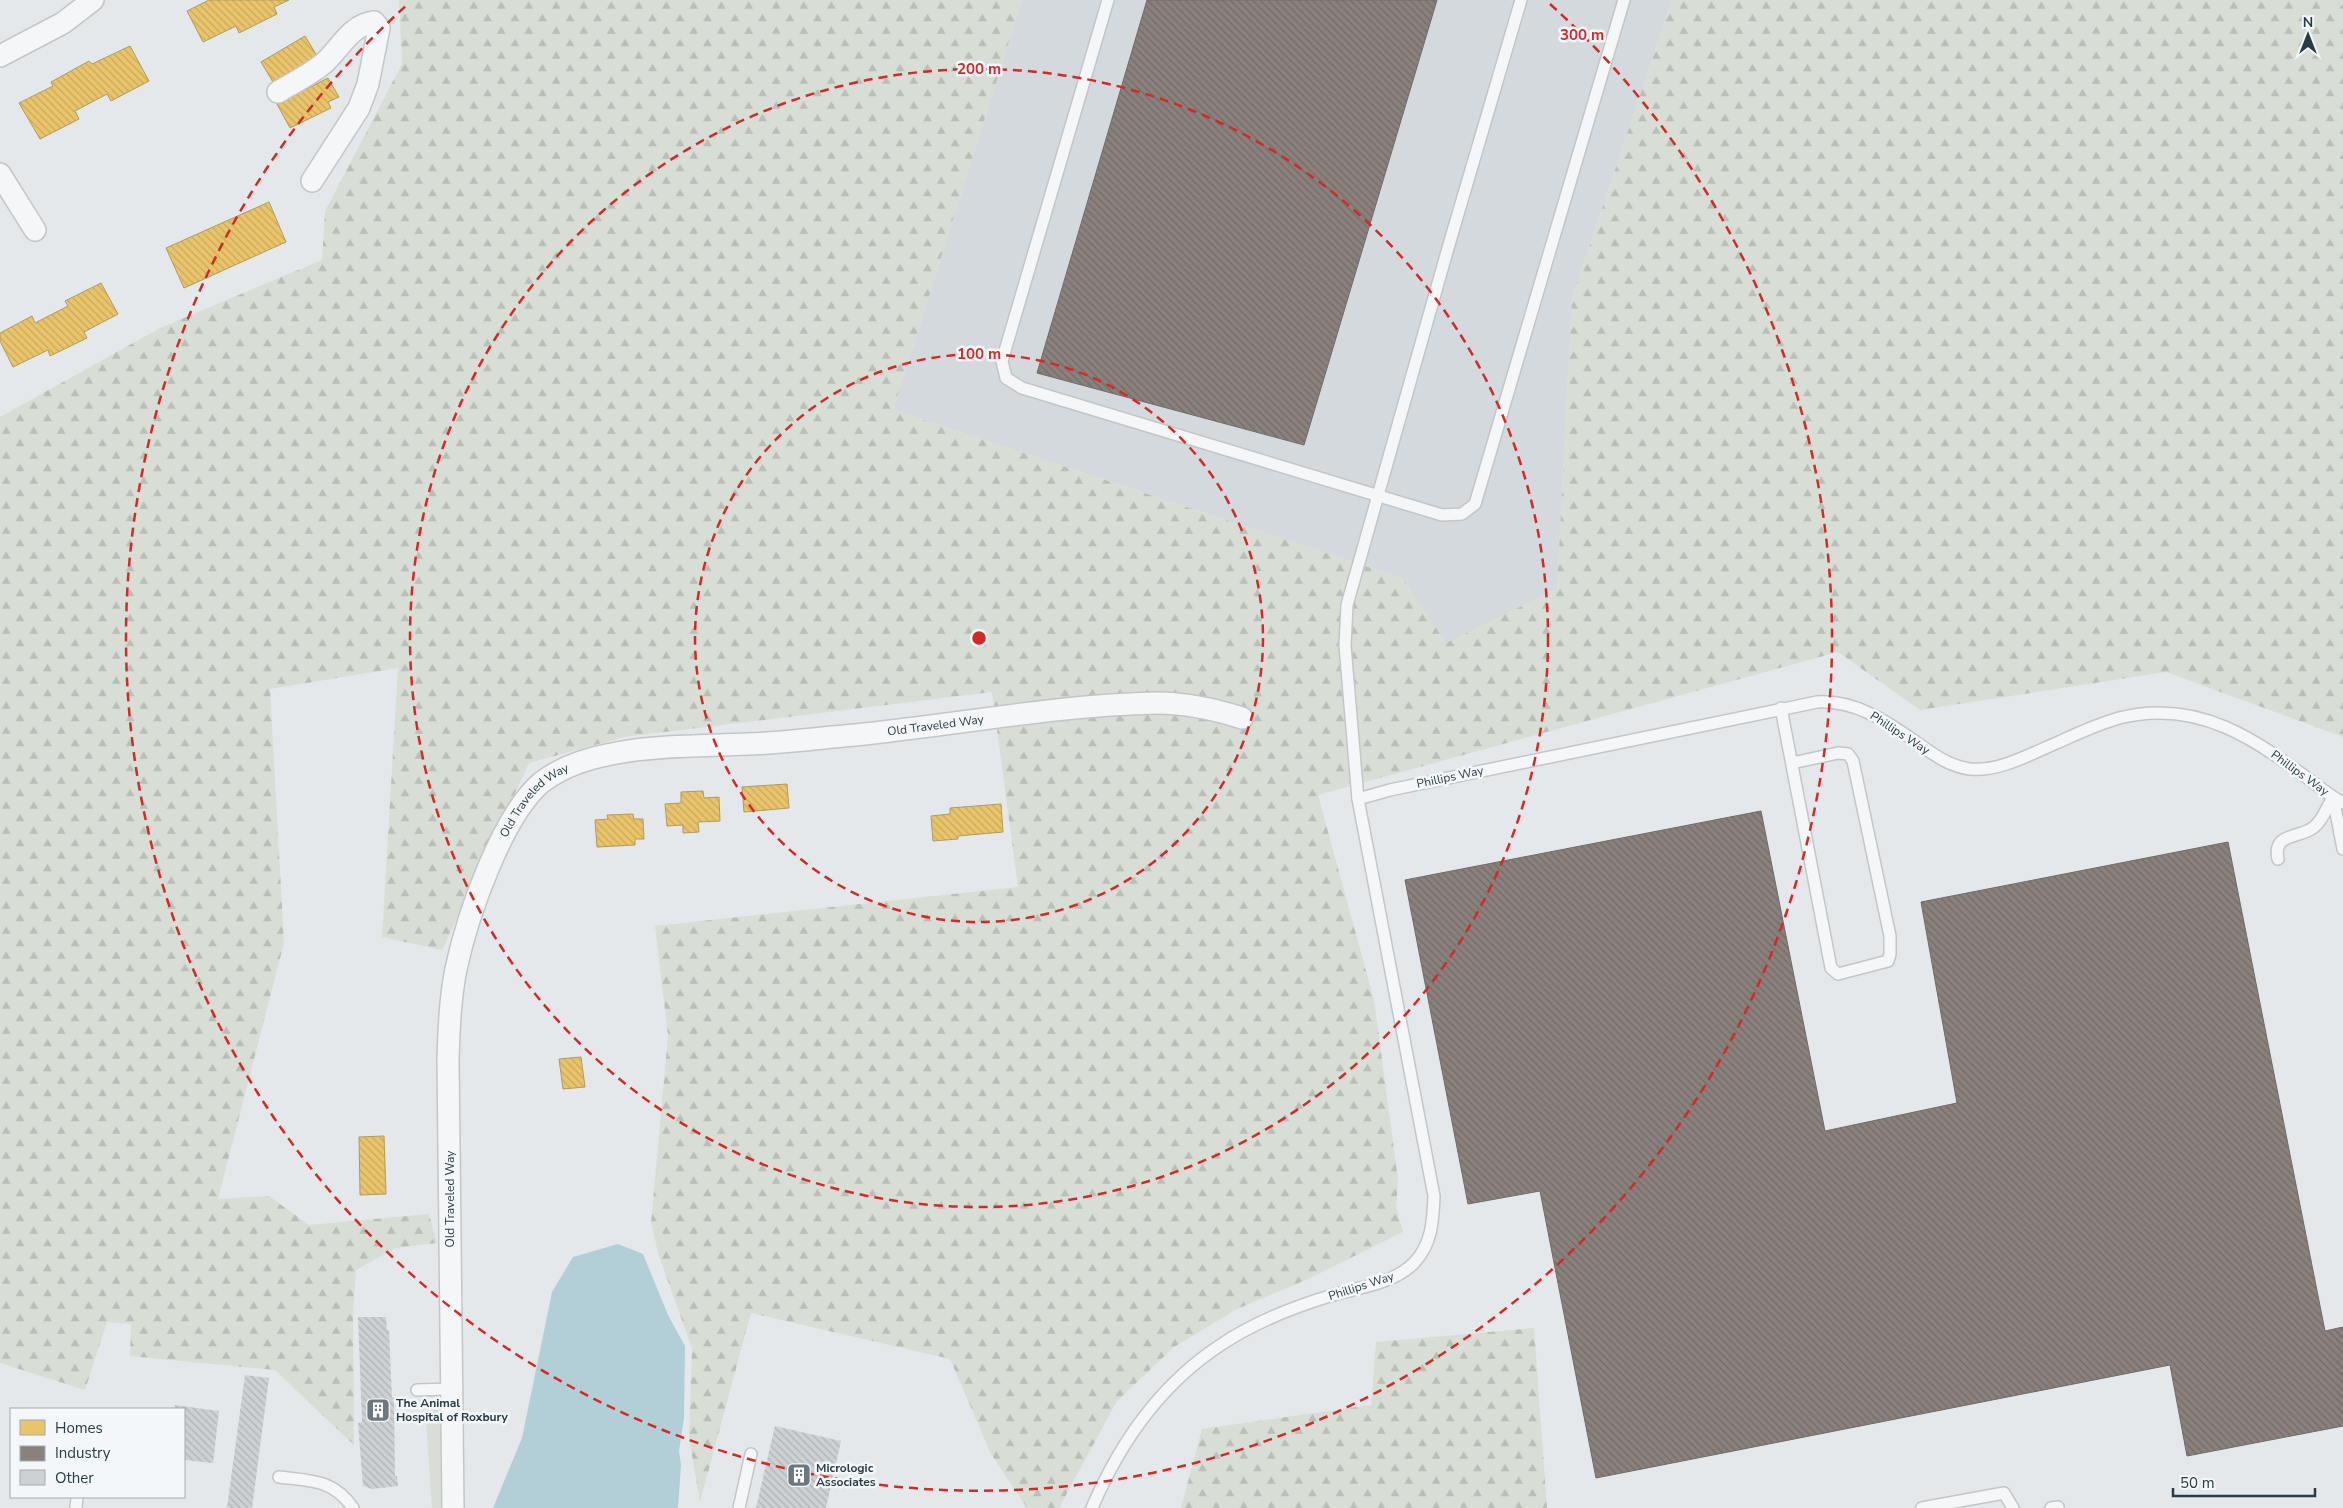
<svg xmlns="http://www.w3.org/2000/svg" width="2343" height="1508" viewBox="0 0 2343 1508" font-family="'Nunito Sans',sans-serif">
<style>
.built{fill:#d3d9dd}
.grass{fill:#d8ded5}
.forest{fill:url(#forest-firs)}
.water{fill:#b2ced6}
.homes{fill:url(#homes-back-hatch);stroke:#af9b5f}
.industry{fill:url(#industry-back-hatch);stroke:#6d6c6c}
.building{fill:url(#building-back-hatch)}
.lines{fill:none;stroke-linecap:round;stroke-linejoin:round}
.lane-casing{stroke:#c3c6c8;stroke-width:14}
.street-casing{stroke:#c3c6c8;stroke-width:24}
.lane{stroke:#f4f6f7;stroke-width:11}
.street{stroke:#f4f6f7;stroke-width:21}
.ring{fill:none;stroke:#d62828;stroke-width:2.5;stroke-dasharray:9 6}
.labels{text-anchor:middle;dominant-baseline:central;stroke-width:5;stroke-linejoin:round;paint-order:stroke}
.street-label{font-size:12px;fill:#293c46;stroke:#f3f7f9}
.poi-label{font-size:12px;font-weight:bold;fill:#293c46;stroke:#f3f7f9;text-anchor:start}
.centre{fill:#d62828;stroke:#f3f7f9;stroke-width:2.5}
.ring-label{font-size:15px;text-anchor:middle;font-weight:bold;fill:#d62828;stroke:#f3f7f9;stroke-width:5;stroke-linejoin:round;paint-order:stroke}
</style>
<defs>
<pattern id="forest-firs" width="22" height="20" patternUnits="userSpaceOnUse" patternTransform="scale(1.25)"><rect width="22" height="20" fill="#d8ded5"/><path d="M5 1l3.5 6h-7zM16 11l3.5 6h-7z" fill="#b9bfb8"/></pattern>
<pattern id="homes-back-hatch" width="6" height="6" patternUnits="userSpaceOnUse" patternTransform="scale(1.25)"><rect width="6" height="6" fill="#e9c46a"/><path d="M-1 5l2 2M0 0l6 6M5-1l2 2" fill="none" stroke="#c8a95d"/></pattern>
<pattern id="industry-back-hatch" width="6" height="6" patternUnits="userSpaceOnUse" patternTransform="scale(1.25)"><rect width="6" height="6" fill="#8a817c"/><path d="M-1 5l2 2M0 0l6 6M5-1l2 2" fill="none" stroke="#716b67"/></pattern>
<pattern id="building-back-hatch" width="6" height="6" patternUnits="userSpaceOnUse" patternTransform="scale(1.25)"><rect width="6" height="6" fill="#cdd1d3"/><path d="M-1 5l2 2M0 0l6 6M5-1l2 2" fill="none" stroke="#b0b4b6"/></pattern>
</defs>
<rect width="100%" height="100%" fill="#e5e8ea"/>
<!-- built -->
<polygon class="built" points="1022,0 1672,0 1572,298 1557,589 1445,644 1402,578 893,410"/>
<!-- grass -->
<polygon class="grass" points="437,1401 440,1404 441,1508 432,1508 426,1422 434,1402"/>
<!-- forest -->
<g class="forest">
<polygon points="399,0 1022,0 893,410 1402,578 1446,643 1557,589 1572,298 1672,0 2343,0 2343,737 2166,672 1920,710 1838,652 1318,795 1374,1000 1398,1179 1396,1208 1403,1232 1308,1279 1237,1309 1174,1347 1117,1401 1059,1508 1027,1508 991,1454 950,1359 751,1313 700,1502 689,1438 692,1348 659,1256 651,1223 668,1036 655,926 1018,887 992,692 624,737 529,763 442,950 382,937 398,668 270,689 284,943 218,1199 269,1196 309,1225 429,1214 437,1243 396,1248 356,1270 353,1311 354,1445 275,1370 130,1356 131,1324 107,1322 85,1390 0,1363 0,417 160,328 322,260 325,211 402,64"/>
<polygon points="1534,1328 1547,1508 1181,1508 1202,1429 1371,1405 1376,1342"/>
</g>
<!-- water -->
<polygon class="water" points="618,1244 643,1254 668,1315 685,1346 684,1418 679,1451 681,1465 678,1508 493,1508 522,1438 552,1292 573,1257"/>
<!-- homes -->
<g class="homes">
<polygon points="209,0 289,0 274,7 277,14 239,33 236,26 203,42 187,11"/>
<polygon points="305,36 317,56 273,82 261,62"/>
<polygon points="130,46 149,81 111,101 107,94 75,111 79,119 40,139 19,103 53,86 51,82 89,61 92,64"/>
<polygon points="328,78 339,97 328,102 331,108 290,128 277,104"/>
<polygon points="269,202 286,242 184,288 166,248"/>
<polygon points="101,283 118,314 84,332 87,338 50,356 48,350 13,367 0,341 0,333 32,316 35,323 68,306 65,301"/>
<polygon points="787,784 789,808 744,812 742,787"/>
<polygon points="703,791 704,798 719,797 720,821 698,822 699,832 683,833 683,825 667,826 665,804 681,803 681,792"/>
<polygon points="1001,804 1003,832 958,836 958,839 933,841 931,816 950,814 950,808"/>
<polygon points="633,814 634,819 643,819 644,839 635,839 635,845 597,847 595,820 608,819 607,815"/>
<polygon points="581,1057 585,1087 563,1089 559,1059"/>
<polygon points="384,1136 386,1194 360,1195 359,1137"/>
</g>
<!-- industry -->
<g class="industry">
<polygon points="1147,0 1437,0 1304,445 1037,373"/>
<polygon points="1761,811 1825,1131 1957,1103 1921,902 2228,842 2325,1331 2343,1327 2343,1426 2187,1456 2170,1365 1596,1478 1540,1191 1468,1204 1405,880"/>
</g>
<!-- building -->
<g class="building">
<polygon points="358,1317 386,1317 387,1330 389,1330 392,1398 394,1397 395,1476 397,1476 398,1486 372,1489 363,1486 358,1423 362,1422"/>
<polygon points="245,1375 269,1378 252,1508 227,1508"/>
<polygon points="175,1405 219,1411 213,1463 184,1460 184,1409 174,1409"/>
<polygon points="775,1426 841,1441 826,1508 756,1508"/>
</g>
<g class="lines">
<!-- lane casing -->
<g class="lane-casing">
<g id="lane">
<polyline points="1108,0 1002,361 1006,378 1022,388 1442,515 1462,514 1475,504 1624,0"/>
<polyline points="1781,708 1831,968 1838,974 1888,961 1890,954 1890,936 1853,761 1848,754 1838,753 1792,763"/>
<polyline points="1358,799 1345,646 1347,605 1448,248 1521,0"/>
<path d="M2278,859c-6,-27 22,-20 36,-32 9,-7 13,-20 19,-30l10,6"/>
<polyline points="417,1390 451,1389"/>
<path d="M279,1477c32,4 54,2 74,31"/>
<polyline points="76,1508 77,1497"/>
<polyline points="739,1508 751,1454"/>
<path d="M1092,1508c28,-66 67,-122 127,-162 35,-24 74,-39 114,-51 27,-8 60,-11 81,-32 18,-19 19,-42 20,-67l-76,-397 32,-9 427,-88c38,-2 69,19 99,40 17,12 32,24 54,27 30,3 62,-16 89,-27 19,-9 40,-18 60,-24 88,-22 148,31 214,79l10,52"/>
<polyline points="1922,1508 2004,1493 2013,1508"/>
<polyline points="2051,1508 2058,1507"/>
</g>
</g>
<!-- street casing -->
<g class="street-casing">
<g id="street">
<polyline points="0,56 63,23 93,0"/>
<path d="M278,92c15,-9 33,-18 46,-29 16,-14 26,-38 50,-41l5,6 -11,56 -9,24 -47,73"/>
<polyline points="0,174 35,230"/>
<path id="s1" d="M453,1508l-5,-449c1,-30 2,-60 8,-90 11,-52 46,-154 86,-187 24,-18 51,-25 80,-30 42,-7 84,-6 126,-8 36,-1 71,-6 107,-9 100,-10 201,-30 302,-32 30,0 57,6 85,15"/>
</g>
</g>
<!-- lane -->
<use href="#lane" class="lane"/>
<!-- street -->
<use href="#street" class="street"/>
</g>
<!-- distance rings -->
<g class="ring">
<circle cx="979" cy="638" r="284"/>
<circle cx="979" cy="638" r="569"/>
<path d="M1550 4A853 853 0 1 1 408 4"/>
</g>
<!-- icons -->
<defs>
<g id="building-square" transform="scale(1.25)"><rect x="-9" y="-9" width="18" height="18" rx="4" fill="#6b787f" stroke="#f3f7f9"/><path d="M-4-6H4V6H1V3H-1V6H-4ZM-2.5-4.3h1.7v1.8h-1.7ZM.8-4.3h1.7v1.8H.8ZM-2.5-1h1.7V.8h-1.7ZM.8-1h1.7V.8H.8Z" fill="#fff"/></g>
</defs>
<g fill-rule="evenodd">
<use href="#building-square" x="378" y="1410"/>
<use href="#building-square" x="799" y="1475"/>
</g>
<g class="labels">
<!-- street labels -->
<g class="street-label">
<text stroke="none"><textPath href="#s1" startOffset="1149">Old Traveled Way</textPath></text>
<text transform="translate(1900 733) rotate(33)">Phillips Way</text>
<text transform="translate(2300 773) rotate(36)">Phillips Way</text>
<text transform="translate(1450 777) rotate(-12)">Phillips Way</text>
<text stroke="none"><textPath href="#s1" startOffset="729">Old Traveled Way</textPath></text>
<text transform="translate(450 1199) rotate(-90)">Old Traveled Way</text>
<text transform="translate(1361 1286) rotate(-18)">Phillips Way</text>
</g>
<!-- poi labels -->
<g class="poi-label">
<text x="396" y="1403">The Animal<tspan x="396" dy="14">Hospital of Roxbury</tspan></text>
<text x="816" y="1468">Micrologic<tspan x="816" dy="14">Associates</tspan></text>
</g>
</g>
<circle cx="979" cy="638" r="8" class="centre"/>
<g class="ring-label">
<text x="1582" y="40">300 m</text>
<text x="979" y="74">200 m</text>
<text x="979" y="359">100 m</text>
</g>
<!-- legend -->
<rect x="10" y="1408" width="175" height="90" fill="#f3f7f9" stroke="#a2acb1"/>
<rect x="20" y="1420" width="25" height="15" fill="#e9c46a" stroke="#a2acb1"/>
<text x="55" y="1433" font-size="15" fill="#293c46">Homes</text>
<rect x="20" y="1446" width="25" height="15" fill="#8a817c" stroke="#a2acb1"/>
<text x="55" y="1458" font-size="15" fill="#293c46">Industry</text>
<rect x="20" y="1470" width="25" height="15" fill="#cdd1d3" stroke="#a2acb1"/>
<text x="55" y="1483" font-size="15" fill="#293c46">Other</text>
<!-- north arrow -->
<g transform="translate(2308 35)" stroke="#f3f7f9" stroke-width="4" paint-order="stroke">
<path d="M0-4L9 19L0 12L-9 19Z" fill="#293c46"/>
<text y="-8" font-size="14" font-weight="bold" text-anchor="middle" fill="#293c46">N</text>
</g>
<!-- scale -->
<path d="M2173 1488v8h142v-8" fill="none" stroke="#293c46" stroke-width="2.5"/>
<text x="2180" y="1488" font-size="15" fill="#293c46" stroke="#f3f7f9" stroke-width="4" paint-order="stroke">50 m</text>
</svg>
